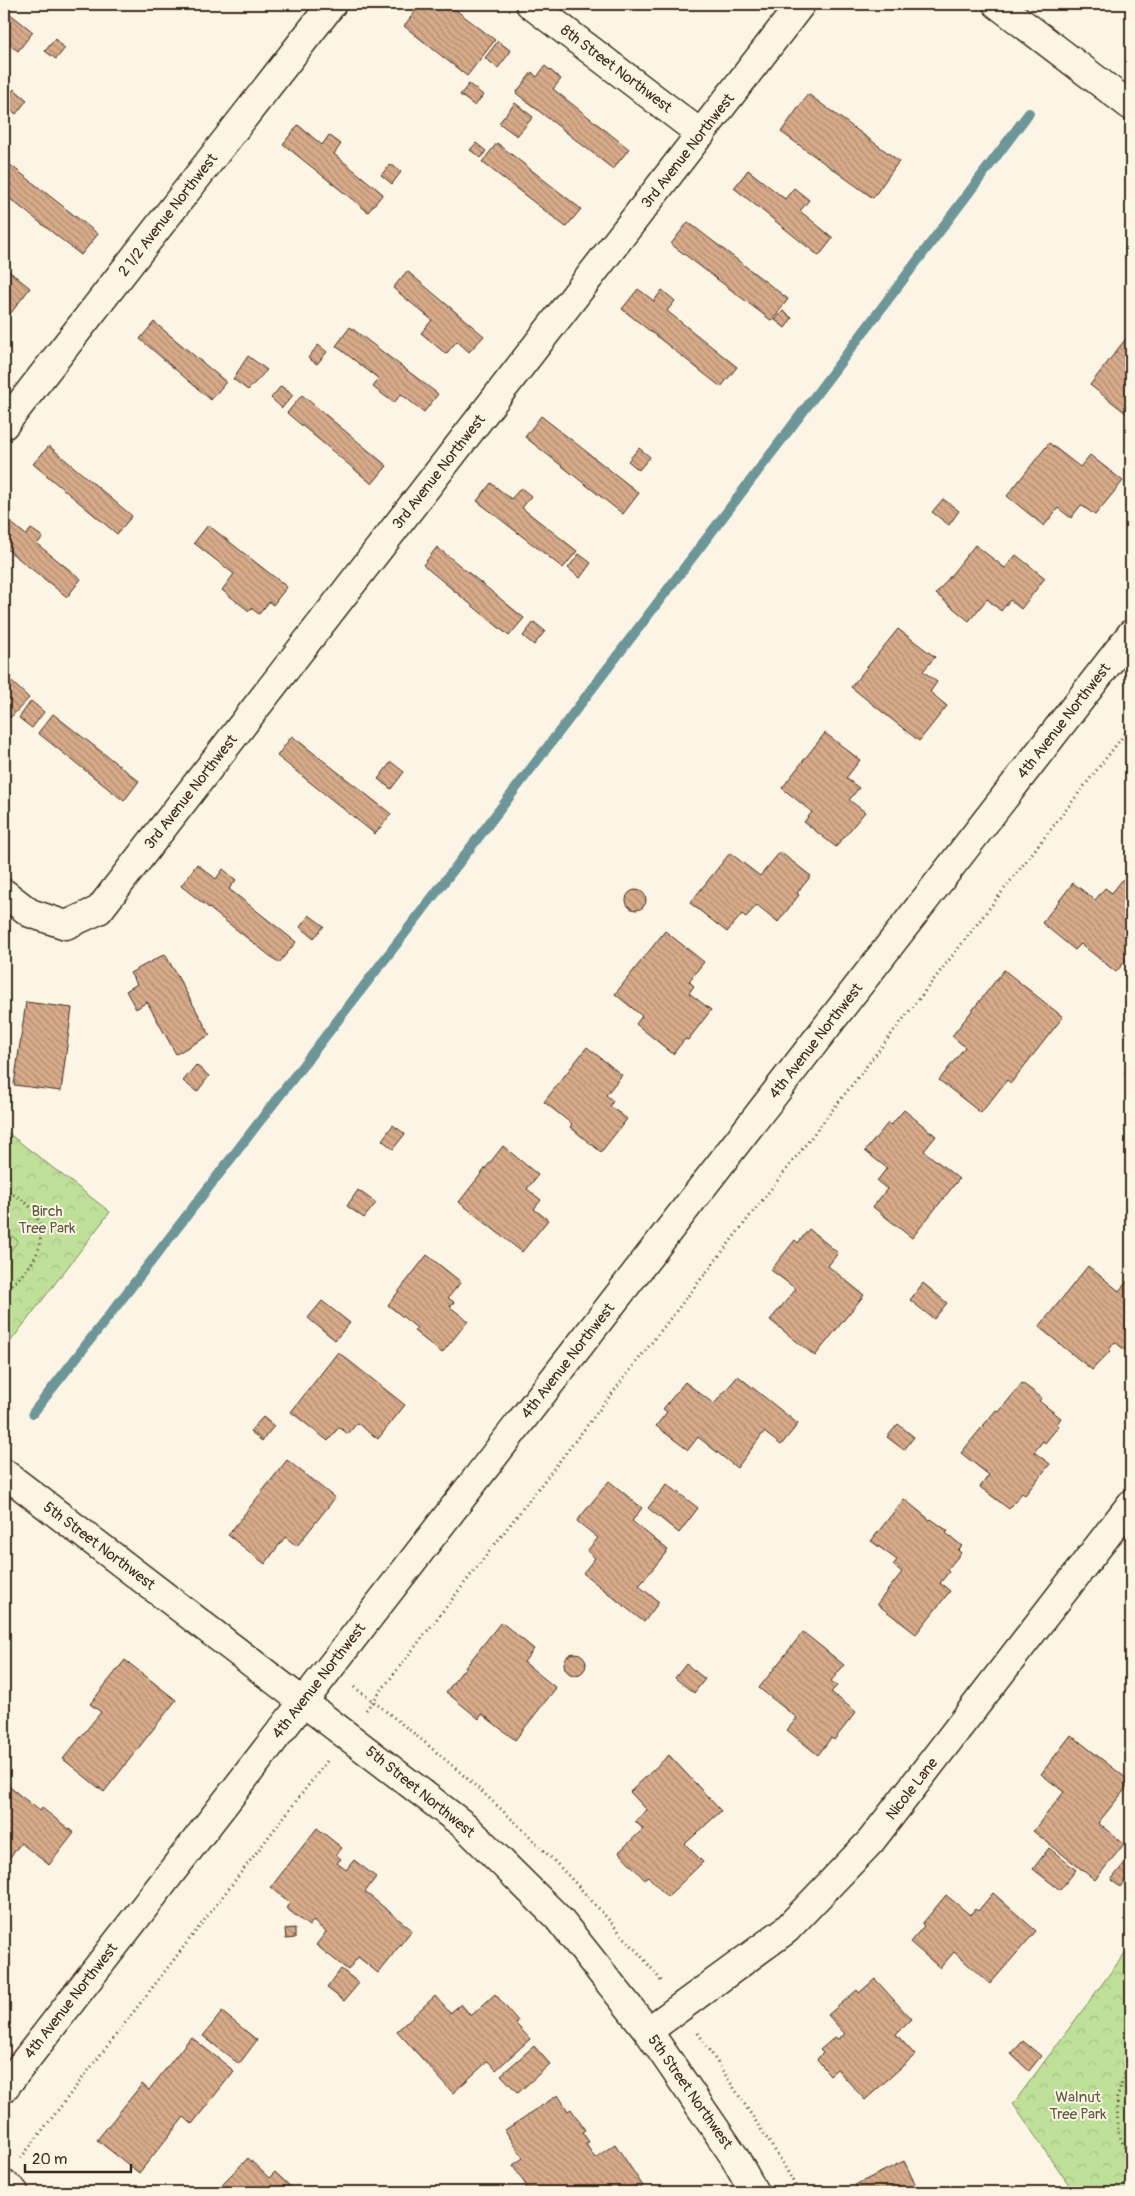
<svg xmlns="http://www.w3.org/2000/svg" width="1135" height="2196" viewBox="0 0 1135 2196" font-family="Pangolin,sans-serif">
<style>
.forest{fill:url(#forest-crowns);stroke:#7d855c}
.pitch{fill:#bfe099;stroke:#7d855c}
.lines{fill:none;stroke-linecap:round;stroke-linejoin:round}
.stream{stroke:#6d9699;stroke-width:10}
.building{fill:url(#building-back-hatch);stroke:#3b2a1e}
.minor-casing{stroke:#3b2a1e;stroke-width:31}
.path{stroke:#3b2a1e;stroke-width:3;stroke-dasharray:1 4;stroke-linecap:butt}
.minor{stroke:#fcf5e5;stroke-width:28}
.labels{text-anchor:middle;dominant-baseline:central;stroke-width:4;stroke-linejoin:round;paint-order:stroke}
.street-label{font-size:15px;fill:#3b2a1e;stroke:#fcf5e5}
.park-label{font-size:15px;fill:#5c583d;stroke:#fcf5e5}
</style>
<defs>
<pattern id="forest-crowns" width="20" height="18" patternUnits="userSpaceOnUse" patternTransform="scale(1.25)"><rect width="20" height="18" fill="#bfe099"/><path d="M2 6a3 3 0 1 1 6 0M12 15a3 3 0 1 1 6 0" fill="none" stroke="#a5c083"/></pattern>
<pattern id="building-back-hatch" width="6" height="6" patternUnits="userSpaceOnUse" patternTransform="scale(1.25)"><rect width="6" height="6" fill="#d8ab8a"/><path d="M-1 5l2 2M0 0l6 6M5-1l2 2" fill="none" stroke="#b08b70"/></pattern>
</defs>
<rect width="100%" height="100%" fill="#fcf5e5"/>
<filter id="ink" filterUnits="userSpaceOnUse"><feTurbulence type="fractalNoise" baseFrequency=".02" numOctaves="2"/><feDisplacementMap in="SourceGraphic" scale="10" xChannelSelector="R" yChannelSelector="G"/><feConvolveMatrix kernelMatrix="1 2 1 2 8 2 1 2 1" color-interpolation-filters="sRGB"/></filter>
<g filter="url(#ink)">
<!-- forest -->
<g class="forest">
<polygon points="4,1130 110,1212 4,1350"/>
<polygon points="1131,1945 1131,2192 1074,2192 1013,2104"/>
</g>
<!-- pitch -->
<polygon class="pitch" points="4,1230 18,1241 4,1259"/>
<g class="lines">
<!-- stream -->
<path class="stream" d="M33,1413c336,-430 667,-864 996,-1300"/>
</g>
<!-- building -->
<g class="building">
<polygon points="421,4 448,4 495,40 467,76 404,26"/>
<polygon points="4,9 33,32 18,51 4,41"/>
<polygon points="55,39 65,48 56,59 45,51"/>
<polygon points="498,41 511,51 498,68 485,58"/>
<polygon points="545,66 561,79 553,89 629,149 613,169 516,93 532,72 537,77"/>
<polygon points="469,84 483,95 475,106 460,95"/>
<polygon points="14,89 27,100 16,114 4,104"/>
<polygon points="808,94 899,161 873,198 781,132"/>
<polygon points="515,103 533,117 517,136 499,123"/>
<polygon points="298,125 322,145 329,135 341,144 334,154 383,194 368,212 283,144"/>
<polygon points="476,143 486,151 481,158 470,150"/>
<polygon points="497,143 581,209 566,227 482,162"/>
<polygon points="4,160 98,234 81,255 4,194"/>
<polygon points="391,164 401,172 392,184 381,175"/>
<polygon points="748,170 785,199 794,188 809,200 800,211 833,238 819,256 734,188"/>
<polygon points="688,222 788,299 772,321 671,244"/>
<polygon points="4,267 30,288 4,322"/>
<polygon points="407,271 484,336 469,352 457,341 446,354 421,333 432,320 393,288"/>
<polygon points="638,289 654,301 662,290 675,301 667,311 737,367 721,387 622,309"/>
<polygon points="783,311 792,318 785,328 775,320"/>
<polygon points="154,322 226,382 211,400 140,339"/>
<polygon points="350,327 438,394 424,412 401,394 394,403 373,387 379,379 336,346"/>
<polygon points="1131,332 1131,417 1090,385"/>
<polygon points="318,345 327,352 317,364 308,358"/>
<polygon points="248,356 267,370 248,390 233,379"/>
<polygon points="281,386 293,395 282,408 271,398"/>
<polygon points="302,395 387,466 372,484 287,413"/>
<polygon points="541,416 639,493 623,514 525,437"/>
<polygon points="1049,443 1080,467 1090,455 1123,481 1095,515 1081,505 1071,518 1058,508 1044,526 1007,496"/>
<polygon points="49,446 132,516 117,534 33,464"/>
<polygon points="639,448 650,457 639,470 628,461"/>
<polygon points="491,483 511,499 521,488 531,496 522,508 577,551 563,568 477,501"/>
<polygon points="943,499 959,511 949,525 932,512"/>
<polygon points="4,517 26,535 31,529 43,537 37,544 81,579 67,597 4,547"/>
<polygon points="208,525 287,587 273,605 269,602 259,614 251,608 249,611 222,590 234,574 194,543"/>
<polygon points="975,545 1005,568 1016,555 1045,578 1021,609 1010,600 1001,611 987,599 969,621 936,594"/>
<polygon points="437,547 524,618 509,636 423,565"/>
<polygon points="579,554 591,563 580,578 568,568"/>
<polygon points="534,622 545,631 534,645 523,636"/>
<polygon points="898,629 935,657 923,671 937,682 930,692 947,706 919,741 851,687"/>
<polygon points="12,682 29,698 10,718 4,712 4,690"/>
<polygon points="31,701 44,712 32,728 19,718"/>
<polygon points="53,714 139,781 124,801 38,733"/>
<polygon points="825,733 860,760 846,778 859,788 849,800 865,812 836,847 804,822 812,812 782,788"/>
<polygon points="292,736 391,814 375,834 277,756"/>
<polygon points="391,762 404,772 391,789 378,779"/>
<polygon points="780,852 811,876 797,893 799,895 778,922 757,905 746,917 742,914 727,932 690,903 730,853 760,876"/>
<polygon points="197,864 216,879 223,869 236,880 229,889 296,942 279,963 181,886"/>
<polygon points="1123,879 1131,886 1131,954 1116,972 1081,944 1075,950 1042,923 1073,883 1095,900 1105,888 1112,893"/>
<circle cx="636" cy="900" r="10"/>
<polygon points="309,915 324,926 314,938 300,927"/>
<polygon points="665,931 704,962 689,981 694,986 689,993 711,1010 688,1040 685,1039 673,1054 636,1024 642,1016 615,994"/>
<polygon points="165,954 210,1035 176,1054 147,1002 136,1009 126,991 137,984 130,973"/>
<polygon points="1004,970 1063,1017 1011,1083 1007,1080 981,1113 939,1080 965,1047 952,1036"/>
<polygon points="26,1002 72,1008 61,1091 14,1085"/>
<polygon points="587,1047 622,1075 606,1095 613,1101 610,1106 627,1119 601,1152 570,1127 572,1124 544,1102"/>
<polygon points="196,1065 209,1076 197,1092 183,1081"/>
<polygon points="1131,1071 1131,1094 1129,1094 1125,1072"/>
<polygon points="904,1110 936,1136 924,1151 959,1179 912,1238 873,1207 887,1189 877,1181 887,1168 865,1151 888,1123 891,1125"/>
<polygon points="393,1125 405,1134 393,1149 382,1140"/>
<polygon points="503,1146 538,1175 527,1189 541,1200 534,1209 548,1220 522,1252 459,1202"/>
<polygon points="358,1190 376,1203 364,1218 347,1206"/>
<polygon points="809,1229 838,1253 828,1266 864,1295 815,1356 770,1320 796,1289 771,1270 795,1240 798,1243"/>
<polygon points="427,1255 461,1282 448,1298 454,1302 450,1307 468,1321 442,1353 414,1331 417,1328 388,1305"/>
<polygon points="1088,1266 1119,1291 1129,1279 1131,1281 1131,1355 1115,1342 1109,1350 1110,1351 1092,1370 1039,1327"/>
<polygon points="923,1283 947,1303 934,1319 910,1300"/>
<polygon points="322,1301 350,1323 335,1340 308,1318"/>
<polygon points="338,1352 405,1405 378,1439 357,1423 348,1434 339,1427 328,1441 291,1412"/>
<polygon points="738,1376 798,1424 781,1445 764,1432 737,1468 698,1437 688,1450 656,1426 667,1412 663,1409 685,1382 714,1404"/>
<polygon points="1022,1383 1042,1398 1039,1401 1061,1418 1057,1424 1059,1426 1045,1443 1043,1441 1034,1452 1050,1464 1025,1495 1022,1493 1009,1509 980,1487 989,1475 961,1453 996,1410 999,1412"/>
<polygon points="263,1417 274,1426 262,1441 250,1431"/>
<polygon points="898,1424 914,1437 904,1450 887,1437"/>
<polygon points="287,1460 335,1498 297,1546 285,1537 265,1564 228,1535"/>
<polygon points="609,1481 642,1508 632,1521 668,1550 639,1586 659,1602 644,1622 583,1573 595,1558 587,1551 598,1538 577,1521"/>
<polygon points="667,1484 698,1508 679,1533 648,1508"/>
<polygon points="904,1499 930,1520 931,1519 948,1531 946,1533 962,1546 958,1550 961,1553 947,1570 949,1572 940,1583 950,1591 916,1634 877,1604 902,1572 893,1565 897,1560 871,1541"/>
<polygon points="501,1622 534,1649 524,1662 556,1688 515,1740 482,1714 479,1719 446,1692"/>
<polygon points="803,1632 844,1665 831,1681 837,1686 831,1692 856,1712 834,1740 831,1738 818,1755 787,1730 797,1718 759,1688"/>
<circle cx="575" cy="1664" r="11"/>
<polygon points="125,1660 176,1700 104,1792 63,1759 101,1712 90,1704"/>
<polygon points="686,1664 705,1679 694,1693 675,1678"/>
<polygon points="1071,1735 1131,1782 1098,1823 1124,1844 1095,1880 1033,1831 1064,1792 1041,1774"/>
<polygon points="669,1755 721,1811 685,1844 703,1862 667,1897 648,1876 644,1879 619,1852 643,1829 635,1821 647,1810 630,1792"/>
<polygon points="7,1785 40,1811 42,1808 74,1833 49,1865 21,1843 4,1865 4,1789"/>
<polygon points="317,1828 342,1848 336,1855 341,1859 337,1863 346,1870 354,1860 376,1877 365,1892 412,1930 378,1973 358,1957 348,1970 316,1945 326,1932 313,1921 309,1926 286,1908 290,1903 271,1887"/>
<polygon points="1049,1848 1076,1870 1060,1890 1033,1869"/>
<polygon points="1131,1855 1131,1873 1120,1887 1111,1880"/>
<polygon points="993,1893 1036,1931 990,1984 954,1952 940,1968 910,1942 924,1926 922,1924 946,1895 970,1915 975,1909 978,1911"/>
<polygon points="295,1928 295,1938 286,1939 285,1929"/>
<polygon points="341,1969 359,1983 344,2001 327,1988"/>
<polygon points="875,1979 911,2019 896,2034 915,2055 865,2100 837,2069 830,2075 817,2059 823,2053 820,2050 835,2037 838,2039 845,2034 828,2015 857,1990 859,1993"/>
<polygon points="495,1994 518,2021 516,2024 530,2039 496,2070 488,2061 453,2093 397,2031 435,1996 450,2013 461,2004 471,2016"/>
<polygon points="222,2012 257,2040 239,2064 203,2036"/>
<polygon points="191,2037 234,2071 192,2124 184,2117 139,2173 97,2140 142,2084 149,2090"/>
<polygon points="1023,2041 1041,2056 1029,2071 1011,2054"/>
<polygon points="534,2046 550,2064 518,2093 501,2075"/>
<polygon points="558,2095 568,2111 571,2109 585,2130 582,2132 589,2142 586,2144 595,2158 615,2144 643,2186 634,2192 522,2192 527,2187 513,2165 523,2158 505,2130"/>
<polygon points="248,2158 269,2178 275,2172 296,2192 214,2192"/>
<polygon points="904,2161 919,2192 858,2192 855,2185"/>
</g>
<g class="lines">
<!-- minor casing -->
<g class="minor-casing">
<g id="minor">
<polyline points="530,4 701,134"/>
<polyline points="997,4 1131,106"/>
<polyline points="4,425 332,4"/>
<polyline points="4,893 30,913 66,925 99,910 801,4"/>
<polyline points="4,1473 465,1826 558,1918 648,2031 734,2156 754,2192"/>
<polyline points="648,2031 786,1930 871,1841 1131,1504"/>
<polyline points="4,2088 1131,634"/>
<polyline points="4,2184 14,2192"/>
</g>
</g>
<!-- path -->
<g class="path">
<path d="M4,1191c32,9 47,41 29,70 -8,12 -19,22 -29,31"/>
<path d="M354,1687c94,70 183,150 260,239 16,18 33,35 47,55"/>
<polyline points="366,1710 1131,726"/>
<polyline points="698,2033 781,2160 799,2192"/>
<polyline points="1131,2055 1117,2098 1118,2132 1131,2162"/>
<polyline points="21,2158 327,1761"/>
</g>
<!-- minor -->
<use href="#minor" class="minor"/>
</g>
</g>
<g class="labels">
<!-- street labels -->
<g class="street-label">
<text transform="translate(616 69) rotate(37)">8th Street Northwest</text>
<text transform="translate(688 151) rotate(-52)">3rd Avenue Northwest</text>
<text transform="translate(168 215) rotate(-52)">2 1/2 Avenue Northwest</text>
<text transform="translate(439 472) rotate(-52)">3rd Avenue Northwest</text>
<text transform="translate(1064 721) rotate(-52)">4th Avenue Northwest</text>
<text transform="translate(191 792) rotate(-52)">3rd Avenue Northwest</text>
<text transform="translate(816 1041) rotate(-52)">4th Avenue Northwest</text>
<text transform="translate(568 1361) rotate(-52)">4th Avenue Northwest</text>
<text transform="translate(99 1546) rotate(37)">5th Street Northwest</text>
<text transform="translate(319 1681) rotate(-52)">4th Avenue Northwest</text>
<text transform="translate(912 1789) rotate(-52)">Nicole Lane</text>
<text transform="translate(420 1792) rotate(39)">5th Street Northwest</text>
<text transform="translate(71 2001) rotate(-52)">4th Avenue Northwest</text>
<text transform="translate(690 2092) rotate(55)">5th Street Northwest</text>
</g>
<!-- park labels -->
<g class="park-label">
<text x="47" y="1211">Birch<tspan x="47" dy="17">Tree Park</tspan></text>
<text x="1078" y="2097">Walnut<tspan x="1078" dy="17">Tree Park</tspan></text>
</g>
</g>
<!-- margin -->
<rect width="1135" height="2196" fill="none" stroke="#fcf5e5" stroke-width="20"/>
<rect x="10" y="10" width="1115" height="2176" fill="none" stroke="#3b2a1e" stroke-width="2" filter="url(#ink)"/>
<!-- scale -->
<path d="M25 2164v8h106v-8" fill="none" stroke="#3b2a1e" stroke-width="2.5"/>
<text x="32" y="2164" font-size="15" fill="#3b2a1e" stroke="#fcf5e5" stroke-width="4" paint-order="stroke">20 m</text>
</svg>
